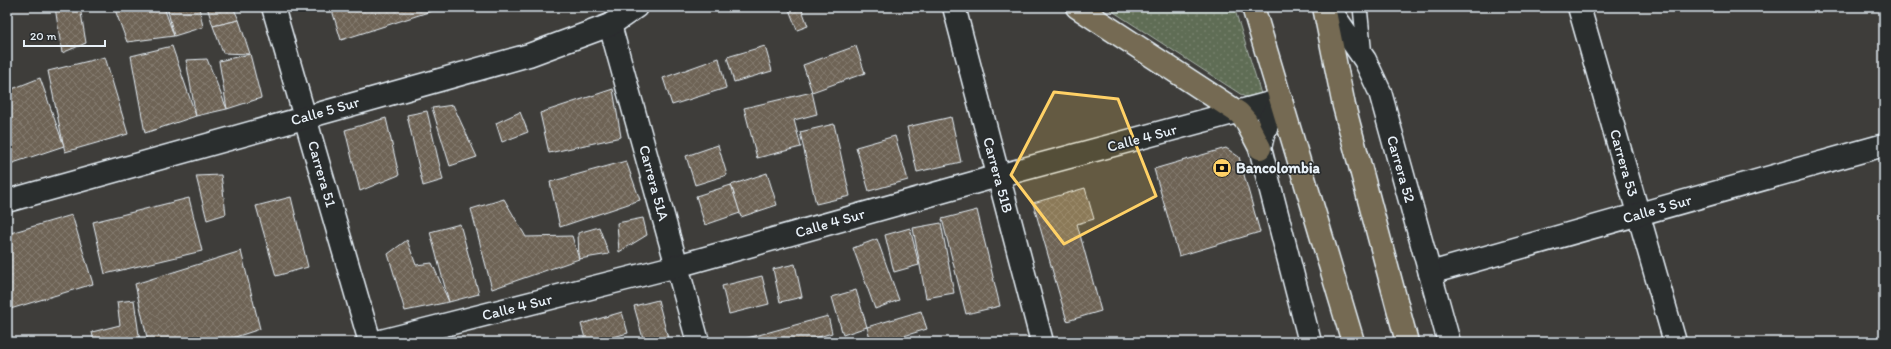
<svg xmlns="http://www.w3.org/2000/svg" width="1891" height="349" viewBox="0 0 1891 349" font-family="Itim,sans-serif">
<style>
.grass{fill:url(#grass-dots);stroke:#a4afa6}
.building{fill:url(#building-cross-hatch);stroke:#e8f1f8}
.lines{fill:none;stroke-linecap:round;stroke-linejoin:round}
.lane-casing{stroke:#e8f1f8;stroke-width:16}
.street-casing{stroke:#e8f1f8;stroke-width:25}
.secondary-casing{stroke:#e8f1f8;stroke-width:25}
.primary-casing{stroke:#e8f1f8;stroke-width:25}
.lane{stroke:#2a2d2e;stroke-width:13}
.street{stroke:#2a2d2e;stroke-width:22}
.secondary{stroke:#2a2d2e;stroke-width:22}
.primary{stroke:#746b52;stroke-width:22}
.marked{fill:#ffd166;fill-opacity:0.2;stroke:#ffd166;stroke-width:3;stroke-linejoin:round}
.labels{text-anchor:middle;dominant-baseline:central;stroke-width:3.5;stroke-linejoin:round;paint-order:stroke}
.street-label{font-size:15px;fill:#e8f1f8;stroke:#2a2d2e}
.poi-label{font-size:15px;font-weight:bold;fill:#e8f1f8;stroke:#2a2d2e;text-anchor:start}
</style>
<defs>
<pattern id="grass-dots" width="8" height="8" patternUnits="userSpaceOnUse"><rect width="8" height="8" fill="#5f6d54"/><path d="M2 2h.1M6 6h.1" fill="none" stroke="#76826d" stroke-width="1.8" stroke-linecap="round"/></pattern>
<pattern id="building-cross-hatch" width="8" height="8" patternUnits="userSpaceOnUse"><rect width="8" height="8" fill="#6e6355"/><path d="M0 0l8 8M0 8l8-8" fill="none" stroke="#837a6e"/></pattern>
</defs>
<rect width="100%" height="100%" fill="#3e3d3a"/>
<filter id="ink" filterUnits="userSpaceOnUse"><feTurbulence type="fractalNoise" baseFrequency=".025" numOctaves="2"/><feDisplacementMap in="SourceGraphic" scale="8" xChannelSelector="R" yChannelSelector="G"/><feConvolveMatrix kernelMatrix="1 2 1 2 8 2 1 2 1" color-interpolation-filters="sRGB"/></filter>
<g filter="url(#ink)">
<!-- grass -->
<polygon class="grass" points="1106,7 1234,7 1261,94 1245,97"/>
<!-- building -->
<g class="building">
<polygon points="55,7 80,7 86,43 62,53"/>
<polygon points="114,7 164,7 174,36 127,42"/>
<polygon points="167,7 199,7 203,27 174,36"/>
<polygon points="207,7 233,7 239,20 213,26"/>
<polygon points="331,7 444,7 341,40"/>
<polygon points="788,7 801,7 808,26 797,30"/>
<polygon points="239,20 250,54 223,53 213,26"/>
<polygon points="172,46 196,116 145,133 131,56"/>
<polygon points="765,46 772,71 734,82 727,57"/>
<polygon points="856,46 865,73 812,92 803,65"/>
<polygon points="250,54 261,98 227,109 219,61"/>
<polygon points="105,57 128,134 65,152 48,71"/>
<polygon points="719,58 726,88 672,105 663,78"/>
<polygon points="207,59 227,109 196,116 186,60"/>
<polygon points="40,78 64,146 7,165 7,91"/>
<polygon points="613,89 621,137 549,153 540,113"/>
<polygon points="812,92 817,114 794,120 801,147 757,158 744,108"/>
<polygon points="453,105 477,157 450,166 432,108"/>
<polygon points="427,111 443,180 423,186 407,115"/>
<polygon points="520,112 528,132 502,142 496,123"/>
<polygon points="951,117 961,162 917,172 907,127"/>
<polygon points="386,118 399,175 360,191 345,130"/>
<polygon points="834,124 850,196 816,204 800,132"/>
<polygon points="895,136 908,180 869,191 856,147"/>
<polygon points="718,145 727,175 695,185 686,156"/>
<polygon points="1226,148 1239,157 1260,232 1179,256 1154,169"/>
<polygon points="626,161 640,200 560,227 550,182"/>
<polygon points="767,173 777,205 741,217 731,185"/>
<polygon points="221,175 226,214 207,220 196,176"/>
<polygon points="731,185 740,213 705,225 696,196"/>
<polygon points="1085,188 1094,219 1077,224 1101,311 1067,321 1033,203"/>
<polygon points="291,197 308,267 276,276 256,206"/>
<polygon points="189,198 202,251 105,274 93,222"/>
<polygon points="504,199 526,237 572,236 579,259 492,289 471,209"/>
<polygon points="977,210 1000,306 966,314 942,219"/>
<polygon points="72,215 93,284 7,310 7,234"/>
<polygon points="643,218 647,235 619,252 617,223"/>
<polygon points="941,223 954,293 926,298 913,228"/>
<polygon points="460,224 479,294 449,302 430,232"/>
<polygon points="599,227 609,254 579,259 578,233"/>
<polygon points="910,228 919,265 894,272 885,235"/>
<polygon points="877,239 899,300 875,309 853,248"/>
<polygon points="407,240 416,265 432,263 449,302 405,311 388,254"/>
<polygon points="241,251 260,329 220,342 148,342 135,284"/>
<polygon points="795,264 802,297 780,302 773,269"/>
<polygon points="762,276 769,304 729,314 722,286"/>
<polygon points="856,290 867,327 843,335 832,297"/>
<polygon points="134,300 140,342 94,342 92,332 120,325 117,302"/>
<polygon points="658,300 669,342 644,342 634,306"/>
<polygon points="921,311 927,329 884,342 871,342 867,327"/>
<polygon points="622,312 628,333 595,342 586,342 581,324"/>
<polygon points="828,316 832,333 802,342 733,342"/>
<polygon points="1002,338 1003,342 991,342"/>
</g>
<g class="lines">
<!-- lane casing -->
<g class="lane-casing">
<polyline id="lane" points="1360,7 1365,56"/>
</g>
<!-- street casing -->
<g class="street-casing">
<g id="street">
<polyline points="273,7 370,342"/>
<polyline points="954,7 1042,342"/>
<polyline points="1579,7 1675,342"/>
<polyline points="610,25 698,342"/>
<polyline points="7,201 529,55 610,25 636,7"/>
<polyline points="1430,273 1884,145"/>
<polyline points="377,342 677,266 998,176 1281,100"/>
</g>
</g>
<!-- secondary casing -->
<g class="secondary-casing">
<g id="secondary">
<polyline points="1328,7 1365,60 1380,92 1449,342"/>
<path d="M1281,100c-10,16 -18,29 -21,48l50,194"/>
</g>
</g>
<!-- primary casing -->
<g class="primary-casing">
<g id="primary">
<polyline points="1077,7 1239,113 1246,121 1260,148"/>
<polyline points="1253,7 1353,342"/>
<polyline points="1324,7 1344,106 1407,342"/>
</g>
</g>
<!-- lane -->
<use href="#lane" class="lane"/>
<!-- street -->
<use href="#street" class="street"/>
<!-- secondary -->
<use href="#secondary" class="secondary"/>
<!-- primary -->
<use href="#primary" class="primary"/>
</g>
</g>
<!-- marked area -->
<path class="marked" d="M1054,92l64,7 38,97 -92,48 -53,-69z"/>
<!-- icons -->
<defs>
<g id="bank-disc" transform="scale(1)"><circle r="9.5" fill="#ffd166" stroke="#2a2d2e"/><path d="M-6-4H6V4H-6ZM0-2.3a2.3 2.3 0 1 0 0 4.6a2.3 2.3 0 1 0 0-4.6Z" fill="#111"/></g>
</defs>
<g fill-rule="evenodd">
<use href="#bank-disc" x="1222" y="168"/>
</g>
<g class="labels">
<!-- street labels -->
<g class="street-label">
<text transform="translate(325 111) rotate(-16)">Calle 5 Sur</text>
<text transform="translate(1142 138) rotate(-15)">Calle 4 Sur</text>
<text transform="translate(1624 163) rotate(74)">Carrera 53</text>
<text transform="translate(1401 169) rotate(74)">Carrera 52</text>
<text transform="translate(322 174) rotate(74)">Carrera 51</text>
<text transform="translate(998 175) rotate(75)">Carrera 51B</text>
<text transform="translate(654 183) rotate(75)">Carrera 51A</text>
<text transform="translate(1657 209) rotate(-16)">Calle 3 Sur</text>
<text transform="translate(830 223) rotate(-16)">Calle 4 Sur</text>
<text transform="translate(517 307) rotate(-14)">Calle 4 Sur</text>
</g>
<!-- poi labels -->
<g class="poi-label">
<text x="1236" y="168">Bancolombia</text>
</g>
</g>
<!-- margin -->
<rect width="1891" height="349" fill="none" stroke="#2a2d2e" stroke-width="24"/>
<rect x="12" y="12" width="1867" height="325" fill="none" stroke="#e8f1f8" stroke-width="1.5" filter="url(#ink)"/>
<!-- scale -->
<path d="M24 40v6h81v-6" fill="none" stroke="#e8f1f8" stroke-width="2"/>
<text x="30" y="40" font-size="12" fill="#e8f1f8" stroke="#2a2d2e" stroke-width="3" paint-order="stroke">20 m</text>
</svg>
